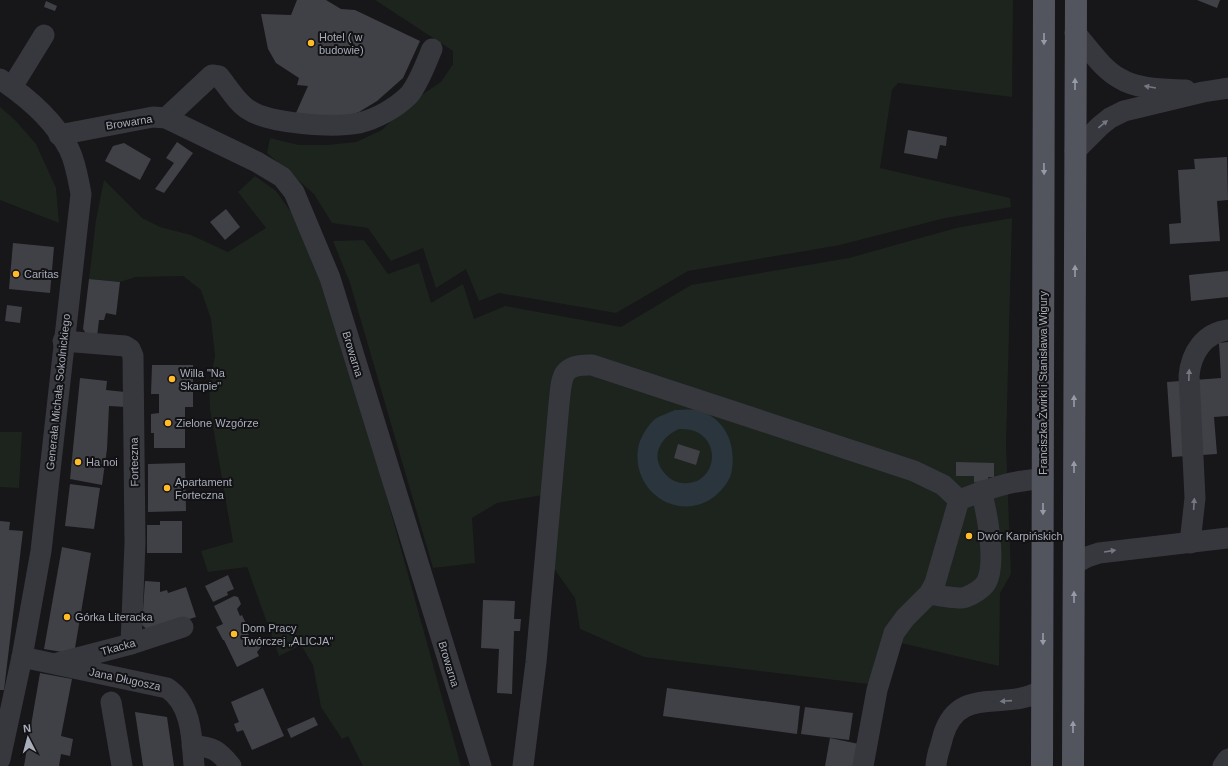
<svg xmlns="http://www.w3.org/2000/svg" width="1228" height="766" viewBox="0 0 1228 766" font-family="Helvetica,sans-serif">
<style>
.green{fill:#1c241d}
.water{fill:#2b353e;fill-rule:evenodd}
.building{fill:#404146}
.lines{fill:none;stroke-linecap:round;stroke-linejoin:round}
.minor{stroke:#37383e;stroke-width:21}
.major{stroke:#53555e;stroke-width:22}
.oneway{fill:#969ba8}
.oneway2{fill:#757882}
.poi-dot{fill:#ffbb28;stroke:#121114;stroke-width:1.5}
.labels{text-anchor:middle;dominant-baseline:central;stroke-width:4;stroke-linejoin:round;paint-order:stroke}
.poi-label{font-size:11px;fill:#a7adba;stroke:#121114;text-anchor:start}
.street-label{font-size:11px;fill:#a7adba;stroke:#121114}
</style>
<rect width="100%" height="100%" fill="#171619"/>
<!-- green -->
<g class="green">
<polygon points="375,0 1013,0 1012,97 898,83 892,90 880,168 1010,198 1011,207 945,218 840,245 688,271 616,313 499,293 479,301 466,269 436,288 423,248 391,261 368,228 332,223 314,194 267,153 270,138 299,145 327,145 356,142 382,130 408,104 441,82 453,64 453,51"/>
<polygon points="0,107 15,120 36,144 56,188 59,223 0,200"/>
<polygon points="255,176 276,191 308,236 327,281 461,766 363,766 348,736 342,739 321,707 313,665 301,645 279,656 247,567 208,572 201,551 233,542 210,409 209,384 215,356 211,319 201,290 183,276 136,277 120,282 89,279 96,220 104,180 142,218 160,227 191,235 228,252 266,228 238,192"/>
<polygon points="1012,218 1006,445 1011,574 1000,593 999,666 901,643 885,686 644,657 580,629 575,598 555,570 536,568 543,495 497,503 472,518 475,563 433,568 350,283 333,241 364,240 388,274 419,263 431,303 463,284 474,319 505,306 621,327 691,285 849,258 956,228"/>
<polygon points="0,432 22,432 19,488 0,487"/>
</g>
<!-- water -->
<path class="water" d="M675,410c6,0 15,-1 21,0 28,6 40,33 36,59 -1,11 -9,20 -17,27 -37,29 -87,-7 -76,-52 3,-9 9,-19 16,-25 6,-4 14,-6 20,-9zM679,429c46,-2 41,58 3,54 -9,-1 -15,-6 -20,-13 -12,-17 2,-35 17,-41z"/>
<!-- building -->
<g class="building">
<polygon points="297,0 326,0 341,9 355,10 420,41 403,78 377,101 359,112 342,118 296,113 308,86 297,85 299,78 276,63 268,49 261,14 291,15"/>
<polygon points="1197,0 1220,0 1217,8"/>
<polygon points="46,1 57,6 55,11 44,7"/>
<polygon points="908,130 947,137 946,146 940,145 937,159 904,153"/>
<polygon points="177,142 193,153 164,193 155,189 174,163 166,158"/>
<polygon points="124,143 151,159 140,180 105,161 113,146"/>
<polygon points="1227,157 1228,200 1217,201 1220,241 1170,244 1169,224 1181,223 1178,170 1195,169 1194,159"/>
<polygon points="226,209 240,227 225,240 210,222"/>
<polygon points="13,243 54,247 50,293 9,289"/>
<polygon points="1228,271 1228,297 1191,301 1189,275"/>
<polygon points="89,279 120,282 116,315 106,313 104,320 99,320 97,337 87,335 83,329"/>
<polygon points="7,305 22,307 20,323 5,321"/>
<polygon points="1228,342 1228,416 1214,417 1217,454 1172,457 1167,382 1221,378 1219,343"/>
<polygon points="152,365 193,365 193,407 185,407 185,448 154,448 154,433 151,433 151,414 159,413 159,394 151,394"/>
<polygon points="80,378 107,381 106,390 125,392 126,407 109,406 107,449 102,485 70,479"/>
<polygon points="678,444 700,451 696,465 674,458"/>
<polygon points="956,462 994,463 994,477 988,477 988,482 974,482 974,476 956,476"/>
<polygon points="185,463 186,511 148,512 148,464"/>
<polygon points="70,484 100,488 94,529 65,526"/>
<polygon points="0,521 10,522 9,530 23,531 4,690 0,690"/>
<polygon points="160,521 182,521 182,553 147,553 147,525 160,525"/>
<polygon points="62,547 91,553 74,654 44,649"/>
<polygon points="228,575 234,589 227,592 228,595 213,602 205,586"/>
<polygon points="145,581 160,582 160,592 167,590 168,593 186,587 196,617 149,631 142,625"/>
<polygon points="234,596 238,597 241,604 237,609 240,616 242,615 248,628 246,629 252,642 258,642 261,647 257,652 259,656 237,667 224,640 223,640 216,627 223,624 214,606"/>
<polygon points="483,600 515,601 514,619 521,619 520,631 514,631 512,694 497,693 499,649 481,648"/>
<polygon points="40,673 72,679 61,736 73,739 70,756 61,754 59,766 24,766"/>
<polygon points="263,688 284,736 252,750 243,730 237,732 234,724 239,722 231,702"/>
<polygon points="667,688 800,706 797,734 663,716"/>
<polygon points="805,707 853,713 849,740 801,734"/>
<polygon points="135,712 167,717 174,766 143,766"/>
<polygon points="314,717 318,725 291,738 287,729"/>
<polygon points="830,738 859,744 855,766 825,766"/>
</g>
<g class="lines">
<!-- minor -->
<g class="minor">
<path d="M1075,33c14,15 26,35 44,45 19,12 46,11 67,12"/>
<path d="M0,79c27,18 54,41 69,70 7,14 9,30 12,45l-40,357 -19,106 -22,102"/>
<polyline points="12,87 44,35"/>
<path d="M166,118l46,-43 7,1c9,11 18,27 30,34 21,14 85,18 110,13 17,-4 37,-15 50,-28 10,-12 17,-32 23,-46"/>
<polyline points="59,135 153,117 166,118 257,162 282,177 294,192 330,278 481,766"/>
<polyline points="1075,151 1100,126 1110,118 1124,111 1203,92 1228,88"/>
<polyline points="63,341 125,346 130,349 133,356 135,543 131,644"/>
<path d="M1190,543l5,-45 -6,-122c2,-23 15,-43 39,-46"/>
<polyline points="1074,564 1087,557 1099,553 1228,538"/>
<path d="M929,594c8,1 30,6 37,3 6,-2 16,-8 20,-14 11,-19 1,-71 -5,-92"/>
<path d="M22,657l145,31c25,16 25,51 27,78"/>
<polyline points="58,663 131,644 183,627"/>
<polyline points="111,702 122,766"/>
<path d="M192,746c21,0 27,5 39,20"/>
<path d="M523,766l13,-104 23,-258c3,-27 1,-40 33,-39l322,106 29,14 16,15"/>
<path d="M863,766l14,-76 17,-57 11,-15 24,-24 6,-11 24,-83c29,-11 53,-20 84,-21"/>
<path d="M936,766c0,-10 5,-20 7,-30 16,-53 62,-23 99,-46"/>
<polyline points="1223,766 1228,759"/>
</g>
<!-- major -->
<g class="major">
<polyline points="1042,766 1044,0"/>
<polyline points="1073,766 1076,0"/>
</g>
</g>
<!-- one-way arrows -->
<defs><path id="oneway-solid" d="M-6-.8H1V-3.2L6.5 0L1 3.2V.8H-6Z"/></defs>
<g class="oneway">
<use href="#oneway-solid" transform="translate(1044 39) rotate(90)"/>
<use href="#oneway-solid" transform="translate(1075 84) rotate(-90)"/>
<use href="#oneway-solid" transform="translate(1044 169) rotate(89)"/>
<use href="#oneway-solid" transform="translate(1075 271) rotate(-90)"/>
<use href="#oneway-solid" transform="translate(1074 401) rotate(-90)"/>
<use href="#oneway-solid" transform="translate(1074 467) rotate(-90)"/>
<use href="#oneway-solid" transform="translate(1043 509) rotate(90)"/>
<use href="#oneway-solid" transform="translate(1074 597) rotate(-90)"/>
<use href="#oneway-solid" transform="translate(1043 639) rotate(90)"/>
<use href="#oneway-solid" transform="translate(1073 727) rotate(-90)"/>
</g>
<g class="oneway2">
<use href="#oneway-solid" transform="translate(1150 87) rotate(-170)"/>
<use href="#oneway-solid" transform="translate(1103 124) rotate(-39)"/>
<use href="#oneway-solid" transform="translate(1189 375) rotate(-88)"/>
<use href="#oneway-solid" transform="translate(1194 504) rotate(-86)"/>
<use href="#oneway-solid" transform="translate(1110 551) rotate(-9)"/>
<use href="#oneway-solid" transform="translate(1006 701) rotate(176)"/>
</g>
<!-- markers -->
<g class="poi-dot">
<circle cx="311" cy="43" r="4"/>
<circle cx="16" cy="274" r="4"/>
<circle cx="172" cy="379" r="4"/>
<circle cx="168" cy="423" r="4"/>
<circle cx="78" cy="462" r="4"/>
<circle cx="167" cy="488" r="4"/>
<circle cx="969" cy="536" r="4"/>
<circle cx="67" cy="617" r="4"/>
<circle cx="234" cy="634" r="4"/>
</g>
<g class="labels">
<!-- poi labels -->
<g class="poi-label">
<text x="319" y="37">Hotel ( w<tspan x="319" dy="13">budowie)</tspan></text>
<text x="24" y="274">Caritas</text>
<text x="180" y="373">Willa "Na<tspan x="180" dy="13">Skarpie"</tspan></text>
<text x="176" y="423">Zielone Wzgórze</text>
<text x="86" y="462">Ha noi</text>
<text x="175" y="482">Apartament<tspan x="175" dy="13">Forteczna</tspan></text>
<text x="977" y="536">Dwór Karpińskich</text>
<text x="75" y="617">Górka Literacka</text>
<text x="242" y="628">Dom Pracy<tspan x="242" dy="13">Twórczej „ALICJA"</tspan></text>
</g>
<!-- street labels -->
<g class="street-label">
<text transform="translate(129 122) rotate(-9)">Browarna</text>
<text transform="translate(353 354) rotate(73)">Browarna</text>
<text transform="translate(1043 383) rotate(-90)">Franciszka Żwirki i Stanisława Wigury</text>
<text transform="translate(58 392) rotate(-84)">Generała Michała Sokolnickiego</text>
<text transform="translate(134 462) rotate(-91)">Forteczna</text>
<text transform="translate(118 647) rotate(-15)">Tkacka</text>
<text transform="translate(449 664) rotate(73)">Browarna</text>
<text transform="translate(125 679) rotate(12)">Jana Długosza</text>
</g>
</g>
<!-- north arrow -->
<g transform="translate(28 738) rotate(354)" stroke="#121114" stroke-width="3" paint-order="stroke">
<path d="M0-3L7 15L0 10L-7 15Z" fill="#a7adba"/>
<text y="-6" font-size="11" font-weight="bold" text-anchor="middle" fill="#a7adba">N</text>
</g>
</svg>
